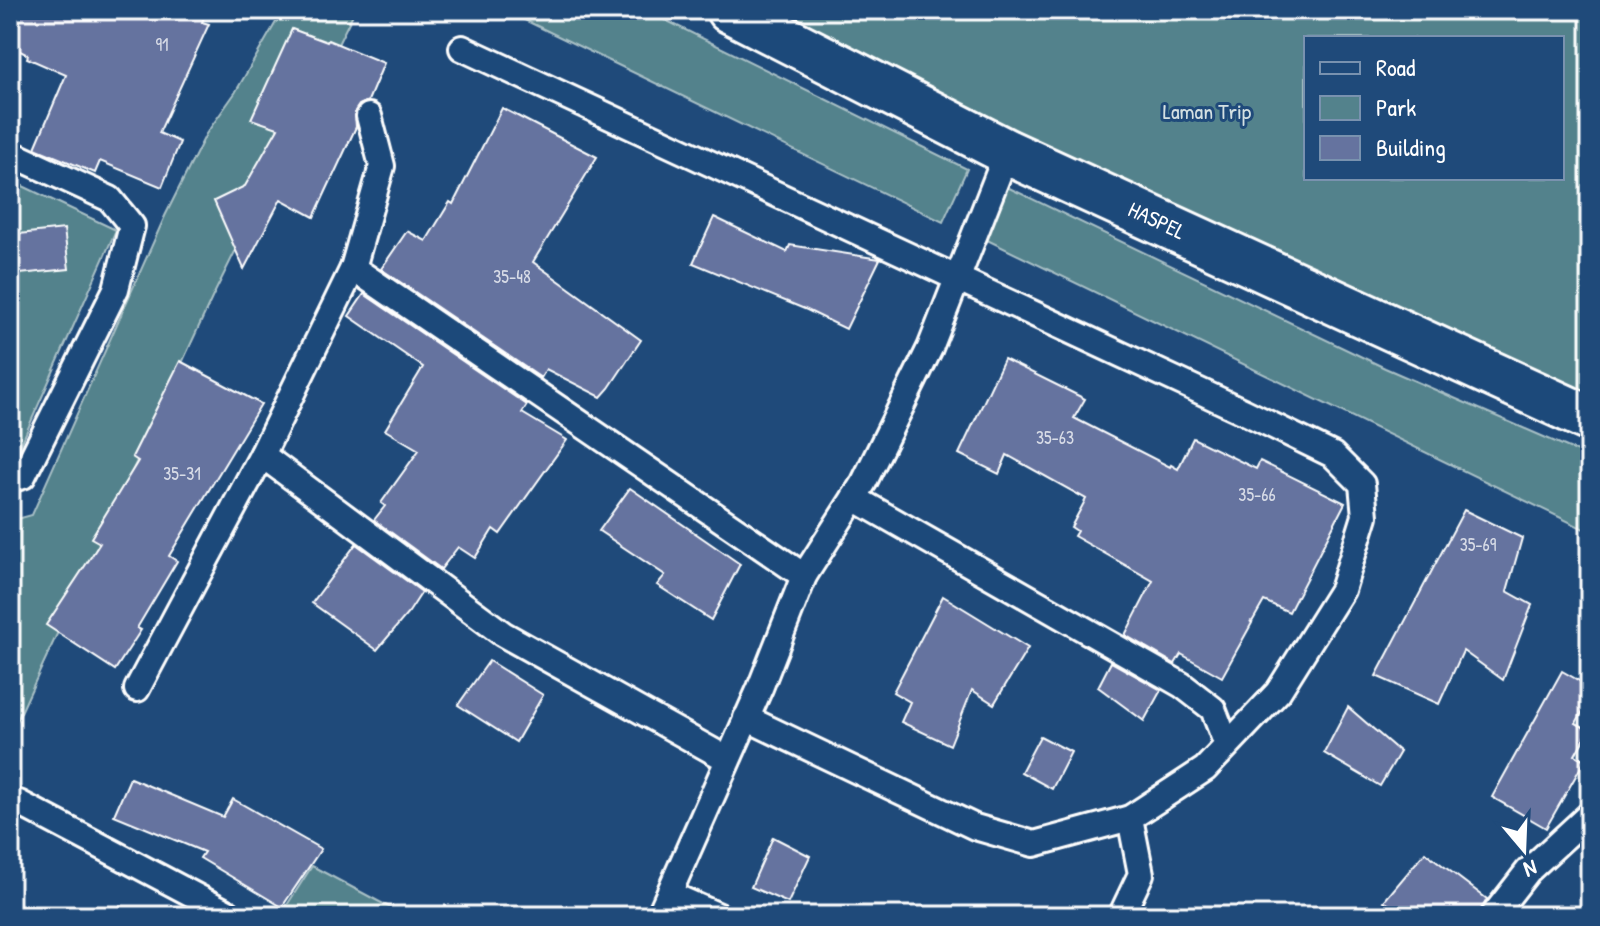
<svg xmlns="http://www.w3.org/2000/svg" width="1600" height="926" viewBox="0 0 1600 926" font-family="'Patrick Hand',sans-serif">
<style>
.green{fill:#53828c;stroke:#a9c0c6;stroke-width:2;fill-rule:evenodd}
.building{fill:#65739f;stroke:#fff;stroke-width:2}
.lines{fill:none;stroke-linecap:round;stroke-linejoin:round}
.lane-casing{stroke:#fff;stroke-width:30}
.street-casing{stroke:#fff;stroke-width:50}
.lane{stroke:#1f4a7a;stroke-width:24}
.street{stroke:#1f4a7a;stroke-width:44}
.labels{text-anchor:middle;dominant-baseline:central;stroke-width:6;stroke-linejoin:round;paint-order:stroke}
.number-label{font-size:18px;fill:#d8dce7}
.park-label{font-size:22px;fill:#d4e0e2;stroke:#1f4a7a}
.street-label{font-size:22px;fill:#fff;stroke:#1f4a7a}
</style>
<rect width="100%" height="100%" fill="#1f4a7a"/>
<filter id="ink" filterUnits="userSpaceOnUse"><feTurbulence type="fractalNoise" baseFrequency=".0125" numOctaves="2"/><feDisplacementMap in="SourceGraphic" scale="16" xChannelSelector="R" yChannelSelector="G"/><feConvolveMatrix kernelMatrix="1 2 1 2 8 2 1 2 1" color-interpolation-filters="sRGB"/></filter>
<g filter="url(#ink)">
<!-- green -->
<g class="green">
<polygon points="283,10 355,10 212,298 10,736 10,521 32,515 165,216 206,134 235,93"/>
<polygon points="504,10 645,10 967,169 943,222"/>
<path d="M758,10h832v395zM1306,38h256v140h-256z"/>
<polygon points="10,180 116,230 10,469"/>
<polygon points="1005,186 1385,368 1590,457 1590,532 983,238"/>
<polygon points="312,866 406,916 280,916"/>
</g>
<!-- building -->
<g class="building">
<polygon points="10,10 207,10 202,22 209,24 159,133 180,142 162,187 100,161 95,173 35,148 66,75 27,58 28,55 10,46"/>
<polygon points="292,29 327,42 328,40 384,63 368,101 359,105 355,111 356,127 314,217 281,199 244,269 214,201 245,186 278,128 251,119"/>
<polygon points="502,108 597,157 533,262 641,340 609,388 601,397 546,369 541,378 381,269 407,231 426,241 450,202 453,204"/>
<polygon points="714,217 787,252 790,245 880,259 846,329 807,310 693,263"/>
<polygon points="64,229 69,269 10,275 10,235"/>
<polygon points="364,294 527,405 522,413 567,440 500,534 493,529 475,558 458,547 441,569 374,520 385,506 381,503 419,450 385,430 423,367 349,316"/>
<polygon points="1004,359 1085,399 1074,418 1170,467 1171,465 1178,469 1193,438 1256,469 1260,461 1345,503 1289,612 1264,601 1252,622 1250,621 1252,623 1222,677 1181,654 1175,664 1125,635 1153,581 1074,536 1077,531 1071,527 1086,499 1007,455 999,474 959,454"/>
<polygon points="180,361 261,404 169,556 177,561 137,628 141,630 115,670 46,625 100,543 91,538 138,461 132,457"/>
<polygon points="630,488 740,564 711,620 657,585 665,575 599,531"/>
<polygon points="1464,510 1522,538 1507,591 1532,605 1503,680 1463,651 1439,704 1376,676"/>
<polygon points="356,544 422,592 409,612 377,650 312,603"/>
<polygon points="943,596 1028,648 994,704 972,690 950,745 901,722 910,702 893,692"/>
<polygon points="489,661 543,695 516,742 458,705"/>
<polygon points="1111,662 1161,690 1144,721 1098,687"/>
<polygon points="1562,671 1590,687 1590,699 1576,723 1589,730 1575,755 1585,760 1546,828 1492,797"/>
<polygon points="1348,707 1400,752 1380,786 1324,753"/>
<polygon points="1040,736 1071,752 1052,789 1021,772"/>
<polygon points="130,778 223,817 233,799 321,849 282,907 200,858 204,852 114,815"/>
<polygon points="773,837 810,856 788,903 751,887"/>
<polygon points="1425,852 1487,899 1478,916 1405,916 1384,901"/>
</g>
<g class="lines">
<!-- lane casing -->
<g class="lane-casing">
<g id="lane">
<polyline points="462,48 1245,412 1333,455 1362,484 1365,516 1342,590 1278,692 1205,769 1130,818 1034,844 975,827 746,718"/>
<polyline points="369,116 382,166 353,268 804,576"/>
<polyline points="10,153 110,199 132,226 116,289 23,476 10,480"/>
<polyline points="262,455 503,634 727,759"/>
<polyline points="854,498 1182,685 1213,709 1227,745"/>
<polyline points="137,689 262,455 353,268"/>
<polyline points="19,803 228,913 229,916"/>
<polyline points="669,894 719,916"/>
<polyline points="659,916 760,688 804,576 864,482 930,348 1007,152"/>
<polyline points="1121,916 1141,874 1130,818"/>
<polyline points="1493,916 1528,871 1590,814"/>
</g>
</g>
<!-- street casing -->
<g class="street-casing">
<polyline id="street" points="729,10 1007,152 1590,419"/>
</g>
<!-- lane -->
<use href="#lane" class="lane"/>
<!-- street -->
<use href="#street" class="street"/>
</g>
</g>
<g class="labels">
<!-- number labels -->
<g class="number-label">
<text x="162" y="44">91</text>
<text x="512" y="276">35-48</text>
<text x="1055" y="437">35-63</text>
<text x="182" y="473">35-31</text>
<text x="1257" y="494">35-66</text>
<text x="1478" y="544">35-69</text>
</g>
<!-- park labels -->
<g class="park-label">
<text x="1207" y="111">Laman Trip</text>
</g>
<!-- street labels -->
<g class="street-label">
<text transform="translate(1157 220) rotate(25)">HASPEL</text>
</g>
</g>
<!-- margin -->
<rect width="1600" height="926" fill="none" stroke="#1f4a7a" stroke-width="40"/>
<rect x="20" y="20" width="1560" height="886" fill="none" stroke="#fff" stroke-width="3" filter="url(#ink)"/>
<!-- legend -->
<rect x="1304" y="36" width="260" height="144" fill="#1f4a7a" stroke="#7992af" stroke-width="2"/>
<rect x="1320" y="62" width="40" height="12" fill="#1f4a7a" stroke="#7992af" stroke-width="2"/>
<text x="1376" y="76" font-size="24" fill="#ffffff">Road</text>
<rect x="1320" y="96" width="40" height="24" fill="#53828c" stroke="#7992af" stroke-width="2"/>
<text x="1376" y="116" font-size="24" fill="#ffffff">Park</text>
<rect x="1320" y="136" width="40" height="24" fill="#65739f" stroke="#7992af" stroke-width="2"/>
<text x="1376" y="156" font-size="24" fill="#ffffff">Building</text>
<!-- north arrow -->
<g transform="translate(1524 850) rotate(161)" stroke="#1f4a7a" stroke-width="6" paint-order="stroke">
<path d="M0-6L14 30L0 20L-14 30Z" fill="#ffffff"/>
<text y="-12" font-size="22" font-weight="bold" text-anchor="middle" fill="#ffffff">N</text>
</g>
</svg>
